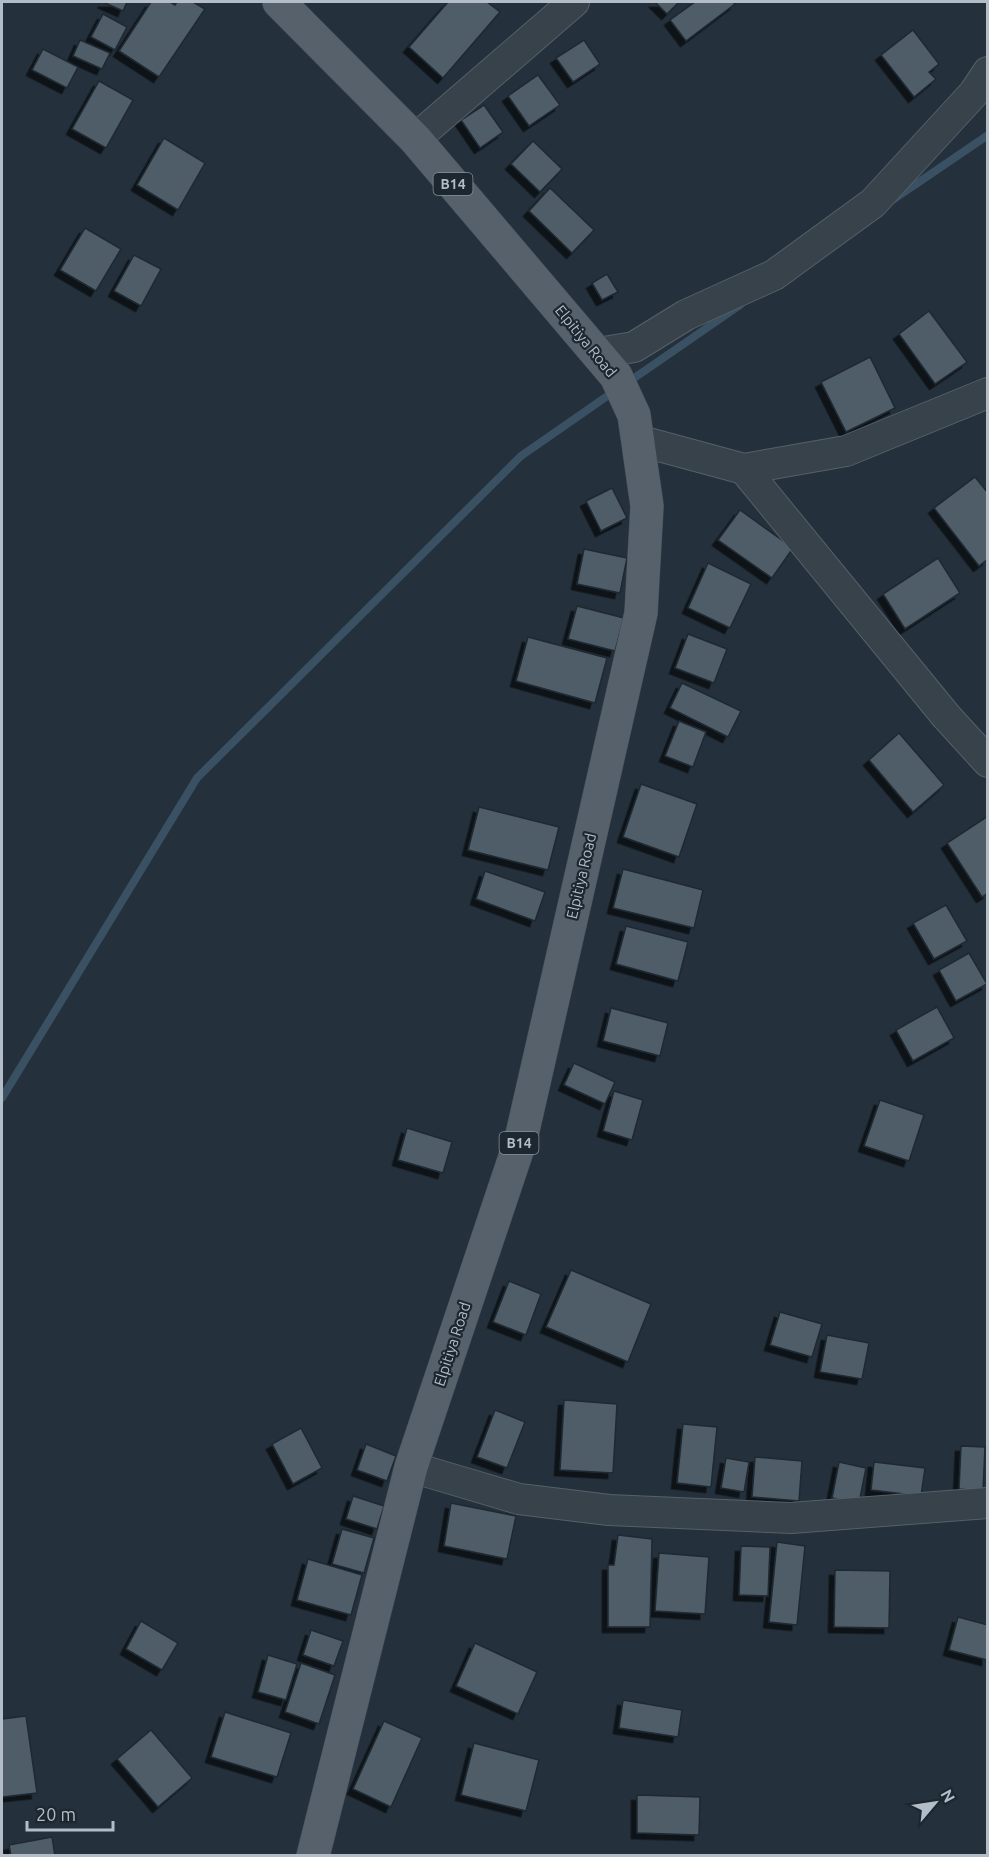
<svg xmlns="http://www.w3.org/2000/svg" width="989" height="1857" viewBox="0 0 989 1857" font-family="Ubuntu,sans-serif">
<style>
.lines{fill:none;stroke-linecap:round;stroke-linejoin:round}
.stream{stroke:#3a5063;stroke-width:8}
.building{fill:#4f5d69;stroke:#1f2932;stroke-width:1.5;filter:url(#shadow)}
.minor-casing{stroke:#566069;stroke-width:32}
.primary-casing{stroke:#414b54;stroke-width:34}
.minor{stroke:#38424b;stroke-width:30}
.primary{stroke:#56616b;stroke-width:33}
.labels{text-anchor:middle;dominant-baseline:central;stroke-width:4.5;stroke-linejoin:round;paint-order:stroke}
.shield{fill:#1d2730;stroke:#86909a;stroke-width:1.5}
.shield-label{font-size:14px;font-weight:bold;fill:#b3bdc7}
.street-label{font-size:15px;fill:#b3bdc7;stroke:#1d2730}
</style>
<defs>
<filter id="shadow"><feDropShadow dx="-5.5" dy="5.5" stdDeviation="0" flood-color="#0009"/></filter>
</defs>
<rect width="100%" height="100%" fill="#24303b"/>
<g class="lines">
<!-- stream -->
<g class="stream">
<polyline points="894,199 988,135"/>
<polyline points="627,383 740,305"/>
<polyline points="2,1098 197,778 521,456 616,390"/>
</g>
</g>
<!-- building -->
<g class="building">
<polygon points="103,2 127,2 123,11"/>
<polygon points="151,2 170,2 175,5 177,2 193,2 205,9 159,77 119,51"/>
<polygon points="448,2 487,2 500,12 443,78 409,47"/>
<polygon points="655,2 679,2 667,14"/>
<polygon points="695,2 733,2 735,4 686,41 670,20"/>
<polygon points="103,14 127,27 115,50 91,37"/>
<polygon points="913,30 939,64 929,72 936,79 914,97 881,55"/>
<polygon points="80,40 110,53 102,69 73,56"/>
<polygon points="584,40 600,64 573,82 556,58"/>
<polygon points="43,49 78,67 67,88 32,70"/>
<polygon points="538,75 560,105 529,126 508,96"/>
<polygon points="99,81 133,100 106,148 72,129"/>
<polygon points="484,105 503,132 480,148 461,120"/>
<polygon points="164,138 205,163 178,210 137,185"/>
<polygon points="533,141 562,169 540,192 511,164"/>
<polygon points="550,188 594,230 572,253 529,211"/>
<polygon points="85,228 121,249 96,291 60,270"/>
<polygon points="134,255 161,269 141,306 114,291"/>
<polygon points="607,274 618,292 602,300 592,283"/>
<polygon points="929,311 967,362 935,384 899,334"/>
<polygon points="870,357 895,408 846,432 821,382"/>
<polygon points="975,477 988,493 988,559 979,566 934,508"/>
<polygon points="612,488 627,518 601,531 586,501"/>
<polygon points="740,510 793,548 772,578 718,540"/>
<polygon points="584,549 627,558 620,593 577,584"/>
<polygon points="938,558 960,593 905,629 883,594"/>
<polygon points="708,563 751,584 730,628 688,608"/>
<polygon points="577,606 624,618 615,651 568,639"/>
<polygon points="688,634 727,649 714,683 675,668"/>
<polygon points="528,637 607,658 595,703 516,681"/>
<polygon points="682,683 741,711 728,737 670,708"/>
<polygon points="679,721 706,732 693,767 665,756"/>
<polygon points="899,733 944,785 913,812 869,760"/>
<polygon points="641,784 697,804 679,857 623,837"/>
<polygon points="479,807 559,827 548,870 468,850"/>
<polygon points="988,816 988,893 982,897 947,843"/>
<polygon points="623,869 703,890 694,928 613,908"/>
<polygon points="485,871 545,892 535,921 476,899"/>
<polygon points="946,905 967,941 934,959 913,923"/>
<polygon points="626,926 688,942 678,981 616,964"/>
<polygon points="969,953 987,984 956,1001 939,970"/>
<polygon points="937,1007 954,1038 913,1061 896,1030"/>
<polygon points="611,1008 668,1023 660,1056 603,1041"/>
<polygon points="574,1063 615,1082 605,1104 564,1085"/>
<polygon points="614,1091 643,1100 632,1140 603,1131"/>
<polygon points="880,1100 924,1115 909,1161 864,1146"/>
<polygon points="407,1128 452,1142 443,1173 398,1160"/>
<polygon points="571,1270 651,1304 628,1362 546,1327"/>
<polygon points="509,1281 541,1294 526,1335 493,1322"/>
<polygon points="780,1312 822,1324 812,1357 770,1345"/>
<polygon points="827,1335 869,1343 862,1379 820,1372"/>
<polygon points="564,1400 617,1404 613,1473 560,1470"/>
<polygon points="495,1410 525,1422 507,1468 477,1457"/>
<polygon points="683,1424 717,1427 711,1487 677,1483"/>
<polygon points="301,1428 322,1468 293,1484 272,1444"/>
<polygon points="366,1444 396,1456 387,1481 357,1470"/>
<polygon points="961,1446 985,1447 983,1491 959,1489"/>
<polygon points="755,1457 802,1461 799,1501 752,1497"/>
<polygon points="726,1458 749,1462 744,1492 721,1488"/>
<polygon points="839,1462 866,1468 859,1503 832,1498"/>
<polygon points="874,1462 925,1468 921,1496 871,1490"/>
<polygon points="353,1496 384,1506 377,1529 346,1519"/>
<polygon points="451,1503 516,1516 507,1559 444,1546"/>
<polygon points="342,1529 374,1538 364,1573 332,1564"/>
<polygon points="618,1535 652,1539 650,1627 608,1627 608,1565 614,1565"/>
<polygon points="777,1542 805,1546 797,1625 769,1622"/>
<polygon points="741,1546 770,1547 768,1596 739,1595"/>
<polygon points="659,1553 709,1557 705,1614 655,1611"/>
<polygon points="308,1559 362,1575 351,1615 297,1600"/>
<polygon points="835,1570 890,1571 889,1628 834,1627"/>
<polygon points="958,1617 988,1625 987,1660 949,1650"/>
<polygon points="141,1621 178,1643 162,1670 126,1649"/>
<polygon points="311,1630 343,1641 334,1666 303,1655"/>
<polygon points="475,1643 537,1672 518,1714 456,1686"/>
<polygon points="268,1655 297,1664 286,1700 258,1692"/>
<polygon points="301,1663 335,1675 319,1724 285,1712"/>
<polygon points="623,1700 682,1710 678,1737 619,1728"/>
<polygon points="225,1712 291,1733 277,1777 211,1757"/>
<polygon points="26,1716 37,1793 2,1797 2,1719"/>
<polygon points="384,1721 422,1738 391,1807 353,1789"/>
<polygon points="151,1730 192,1778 158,1807 117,1759"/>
<polygon points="474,1743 539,1760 526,1811 461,1795"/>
<polygon points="637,1795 700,1797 699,1835 637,1833"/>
<polygon points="52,1837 55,1856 11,1856 9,1845"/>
</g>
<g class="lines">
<!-- minor casing -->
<g class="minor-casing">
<g id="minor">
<polyline points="415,139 574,2"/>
<polyline points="598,353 634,347 686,315 774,275 873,203 974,93 988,72"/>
<polyline points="637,440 744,469 846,451 988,393"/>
<polyline points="744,469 946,716 988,762"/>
<polyline points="411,1467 519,1499 609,1510 791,1518 988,1503"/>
</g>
</g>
<!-- primary casing -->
<g class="primary-casing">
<polyline id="primary" points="279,2 415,139 616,376 634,415 647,506 641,613 521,1139 411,1467 313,1856"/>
</g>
<!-- minor -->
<use href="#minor" class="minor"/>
<!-- primary -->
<use href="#primary" class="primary"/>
</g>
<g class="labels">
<!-- shield labels -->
<g class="shield">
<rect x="433.5" y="173" width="39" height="22" rx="4.5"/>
<rect x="499.5" y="1132" width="39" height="22" rx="4.5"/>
</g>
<g class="shield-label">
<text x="453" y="184">B14</text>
<text x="519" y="1143">B14</text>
</g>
<!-- street labels -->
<g class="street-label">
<text transform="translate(586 341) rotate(51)">Elpitiya Road</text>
<text transform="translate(581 876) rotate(-77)">Elpitiya Road</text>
<text transform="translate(452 1344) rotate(-72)">Elpitiya Road</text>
</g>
</g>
<!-- border -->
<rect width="989" height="1857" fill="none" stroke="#b3bdc7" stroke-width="6"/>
<!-- north arrow -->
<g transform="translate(935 1803) rotate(61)" stroke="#1d2730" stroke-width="4.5" paint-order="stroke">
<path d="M0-4.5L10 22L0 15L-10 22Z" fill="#b3bdc7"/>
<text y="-9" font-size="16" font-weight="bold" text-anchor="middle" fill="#b3bdc7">N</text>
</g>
<!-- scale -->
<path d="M27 1821v9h86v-9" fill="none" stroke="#b3bdc7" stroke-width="3"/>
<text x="36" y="1821" font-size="18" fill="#b3bdc7" stroke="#1d2730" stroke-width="4.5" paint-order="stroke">20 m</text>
</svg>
